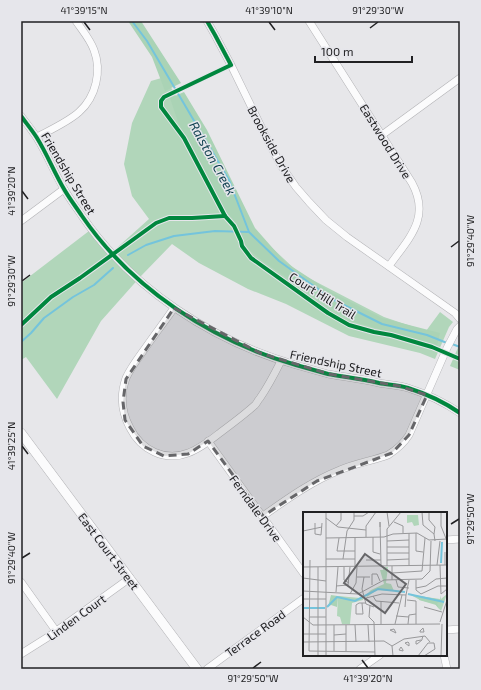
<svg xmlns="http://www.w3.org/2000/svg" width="481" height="690" viewBox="0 0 481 690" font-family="'Exo 2',sans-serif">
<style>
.green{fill:#b1d6ba}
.forest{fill:#aad3b5}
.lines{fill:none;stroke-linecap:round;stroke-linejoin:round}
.stream{stroke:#74c4dc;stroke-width:2}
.minor-casing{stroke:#b3b3b6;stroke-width:8}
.tertiary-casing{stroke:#b3b3b6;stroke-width:10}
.minor{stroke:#fbfbfc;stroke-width:7}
.tertiary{stroke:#fbfbfc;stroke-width:9}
.cycleway-casing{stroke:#e6e6eb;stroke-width:6}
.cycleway{stroke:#00873e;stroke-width:4}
.marked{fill:#666669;fill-opacity:0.2;stroke:#666669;stroke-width:3;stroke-dasharray:8 5;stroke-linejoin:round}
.ticks{fill:none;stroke:#212123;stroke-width:1.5}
.labels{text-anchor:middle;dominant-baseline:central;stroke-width:3;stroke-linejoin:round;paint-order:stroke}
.street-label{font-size:12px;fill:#212123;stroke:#e6e6eb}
.water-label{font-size:13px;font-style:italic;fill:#0d3f4e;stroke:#e6e6eb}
.inset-river{fill:none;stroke:#74c4dc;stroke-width:2}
.inset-road{fill:none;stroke:#98989a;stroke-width:1}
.view{fill:#666669;fill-opacity:0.15;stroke:#666669;stroke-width:2}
.inset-edge{fill:none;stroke:#212123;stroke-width:2}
.neatline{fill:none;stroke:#212123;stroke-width:1.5}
.ticks-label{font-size:10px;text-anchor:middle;fill:#212123}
</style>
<rect width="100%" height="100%" fill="#e7e7ea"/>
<!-- green -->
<g class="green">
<polygon points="165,77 253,230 299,273 384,317 426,331 440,312 453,322 449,327 435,359 420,353 349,336 286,304 248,289 199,263 172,244 141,276 101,321 57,399 26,357 21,360 21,283 89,231 110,254 149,219 132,196 124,164 132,123 151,81"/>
<polygon points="460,343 460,370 450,366"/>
</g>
<!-- forest -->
<g class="forest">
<polygon points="128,21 141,21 181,83 165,91 152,57"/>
<polygon points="184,92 207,130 255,228 285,262 331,292 382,318 440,333 437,346 351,321 264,262 246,247 235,222 223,208 178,122 170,98"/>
</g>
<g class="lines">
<!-- stream -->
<g class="stream">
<polyline points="132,21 147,41 229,180 249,232 279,261 332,299 382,324 427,335 447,343"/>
<polyline points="128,255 146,245 174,236 215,231 249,232"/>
<polyline points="21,342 31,333 44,318 73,297 94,285 113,268"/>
<polyline points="452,344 460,347"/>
</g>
<!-- minor casing -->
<g class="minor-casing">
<g id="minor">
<polyline points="207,21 215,35 231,65 268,141 282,167 296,187 309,202 326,220 347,237 455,313 460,319"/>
<path d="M309,21l103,162c19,35 -3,55 -23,83"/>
<path d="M21,116c5,7 11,14 16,22 10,16 17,34 27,51 5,9 12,18 18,27 50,73 130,125 214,149 11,3 21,6 32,9 17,3 34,5 51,9 10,2 20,2 29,5 19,6 36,14 52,25"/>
<polyline points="382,135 460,78"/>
<path d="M37,137c13,-7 31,-15 42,-25 17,-15 23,-41 15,-62 -4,-11 -12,-20 -18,-29"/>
<polyline points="21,221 64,189"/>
<path d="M174,308c-9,13 -19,26 -28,39 -7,10 -15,20 -20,31 -6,17 -4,35 4,50 11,22 35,34 58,25 12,-4 24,-14 33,-21 12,-9 23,-17 34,-27 2,-2 3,-5 5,-7 9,-13 14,-23 21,-37"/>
<polyline points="208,441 304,574"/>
<path d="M263,516c24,-17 49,-35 77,-46 16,-7 32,-9 48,-15 8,-5 16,-12 21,-20l38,-87 10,-19 3,-3"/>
<polyline points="446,540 460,539"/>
<polyline points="21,582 56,631"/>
<polyline points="446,630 460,629"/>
<polyline points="21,654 48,637 130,578"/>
<polyline points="444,655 447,669"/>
<polyline points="207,669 304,598"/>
<polyline points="360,669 380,655"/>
</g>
</g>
<!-- tertiary casing -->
<g class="tertiary-casing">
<polyline id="tertiary" points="21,433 197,669"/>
</g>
<!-- minor -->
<use href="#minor" class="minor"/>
<!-- tertiary -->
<use href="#tertiary" class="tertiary"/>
<!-- cycleway casing -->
<g class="cycleway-casing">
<g id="cycleway">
<polyline points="207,21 215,35 231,65 164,97 161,101 161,107 184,138 225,216 234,226 241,241 242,246 251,258 328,313 349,325 374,332 391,335 432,347 460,359"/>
<path d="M21,116c5,7 11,14 16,22 10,16 17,34 27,51 5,9 12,18 18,27 50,73 130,125 214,149 11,3 21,6 32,9 17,3 34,5 51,9 10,2 20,2 29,5 19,6 36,14 52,25"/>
<polyline points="21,325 51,297 80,278 156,223 169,218 192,218 225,216"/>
</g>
</g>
<!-- cycleway -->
<use href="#cycleway" class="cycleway"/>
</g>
<!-- marked area -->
<path class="marked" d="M174,308l86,45 69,21 70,12 28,9 -18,40 -17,18 -75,28 -54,35 -55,-75 -20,13 -24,2 -21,-10 -18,-26 -2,-18 3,-23z"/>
<!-- ticks -->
<path class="ticks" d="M84,22l6,8M269,22l6,8M370,28l8,-6M22,191l6,8M451,247l8,-6M22,281l8,-6M22,446l6,8M451,524l8,-5M22,558l8,-5M362,660l6,8M253,668l8,-6"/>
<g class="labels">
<!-- street labels -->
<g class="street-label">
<text transform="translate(386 141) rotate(58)">Eastwood Drive</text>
<text transform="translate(272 144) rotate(61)">Brookside Drive</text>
<text transform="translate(69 173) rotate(59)">Friendship Street</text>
<text transform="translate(323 295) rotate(32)">Court Hill Trail</text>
<text transform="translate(336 363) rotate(12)">Friendship Street</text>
<text transform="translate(256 508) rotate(54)">Ferndale Drive</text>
<text transform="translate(109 551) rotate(53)">East Court Street</text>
<text transform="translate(76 617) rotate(-36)">Linden Court</text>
<text transform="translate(255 633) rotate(-36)">Terrace Road</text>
</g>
<!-- water labels -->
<g class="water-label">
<text transform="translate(213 158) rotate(61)">Ralston Creek</text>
</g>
</g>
<!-- overview -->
<g transform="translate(303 512)">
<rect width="144" height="144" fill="#e7e7ea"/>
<path d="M104,3h11l1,10 -5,1 -2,-4 -5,1zM80,55h5l-2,16 5,1 3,7 -17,-1 -10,7 -1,-2 5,-5 13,-6 -4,-14h3zM144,82l-6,17 -5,-6 -17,-5v-4l21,3v-4l1,4zM61,83l-1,5 -11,3 -2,21h-8l-2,-7 -3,-1 1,-20 22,2z" fill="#b1d6ba"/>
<path d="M106,82l28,5 5,2 -5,2 2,6 -4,-5 -15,-4zM28,83l13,2 5,3 -11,-3 -1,10 -6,-2 -3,2z" fill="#aad3b5"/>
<path class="inset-river" d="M138,51l1,-21M105,82l36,8M24,95l10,-10 18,4 23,-12 27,3M0,96h22"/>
<path class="inset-road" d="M23,0v144M84,0l2,14M119,0l1,13 11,9 1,7M126,0v8l6,7 -1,7M138,0v14l6,15M51,4h9l6,-4M23,6l12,9 28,3M91,10l9,4v7M12,11v11l6,1 1,-12M33,14l5,-6v-8M77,15v-5l1,44M0,19l19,-4M113,21v18l7,1M52,25v30M63,25v-11l10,-14M70,25v15l7,2M23,26l58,-1 9,-3 24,-1 12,7 18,-1M36,26l-2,13h18M84,29l22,-1M84,35h22M142,40v13M84,41h22M23,47h29M40,47l4,-28 7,-11v-8M7,48l-1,91 66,1M63,48h15M84,48l22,-1M134,53l3,-24M137,53l1,29 6,-5M84,54v-37l14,-17M89,54v14M106,54v-33M0,55l144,-2M15,55v89M41,55v13l5,3M89,61l30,-2 3,-33M54,65h13M61,65l-2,12 4,15 8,3M0,66l23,3M93,68l2,7 11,1M113,68v10l5,4 17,-8h9M69,73v-11h5l3,7M33,74l12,-1 2,-18M113,76l10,-2 10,-7 11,-1M0,79l55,3 26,-14 38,-1 8,-8 1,-30M33,80l2,-25M47,82l6,-11 1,-16M70,84l3,5 23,2M63,86l16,-4 24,1 3,-15M0,87h23M104,88l9,1v23M59,91l1,11h-7v-9l3,-2h7M67,93l-1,12 5,5 1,34M102,95l1,-12M121,95l18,5M93,104l13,1M0,105l10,8 127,-1M6,105h17M137,110l7,-22M78,112v-23M92,112l7,-29M105,112l1,-9 7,-1M31,113v26M43,113v26M52,113l1,17M65,113l1,17M120,116l1,4h-4v-1zM91,117l2,4 -6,-3zM0,122h23M31,123l12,-1M118,128l-5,1v3h1l5,-4v-1l1,-3M0,130l81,-1 8,5M105,130l1,1v3l-4,-3zM98,135l2,3v1l-4,-1zM90,144l-1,-10 12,-7 21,-3 5,6M105,144h13M115,144l10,-13h6l1,6 -11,7M138,144l1,-32"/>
<path class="view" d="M62,42l41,30 -21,29 -41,-30z"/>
<rect width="144" height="144" class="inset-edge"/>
</g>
<!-- border -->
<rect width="481" height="690" fill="none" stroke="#e6e6eb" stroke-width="44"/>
<!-- scale -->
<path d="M315 56v6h97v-6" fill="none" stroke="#212123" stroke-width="2"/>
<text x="321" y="56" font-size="12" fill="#212123" stroke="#e6e6eb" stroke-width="3" paint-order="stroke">100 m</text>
<rect x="22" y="22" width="437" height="646" class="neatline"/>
<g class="ticks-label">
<text x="84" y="14">41°39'15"N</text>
<text x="269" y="14">41°39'10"N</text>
<text x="378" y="14">91°29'30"W</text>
<text transform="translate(11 191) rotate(-90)" y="4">41°39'20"N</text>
<text transform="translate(470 241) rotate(-90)" y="4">91°29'40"W</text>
<text transform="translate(11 281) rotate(-90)" y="4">91°29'30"W</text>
<text transform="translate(11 446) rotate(-90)" y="4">41°39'25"N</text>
<text transform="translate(470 519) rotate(-90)" y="4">91°29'50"W</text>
<text transform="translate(11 558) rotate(-90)" y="4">91°29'40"W</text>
<text x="253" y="682">91°29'50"W</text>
<text x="368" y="682">41°39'20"N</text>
</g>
</svg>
